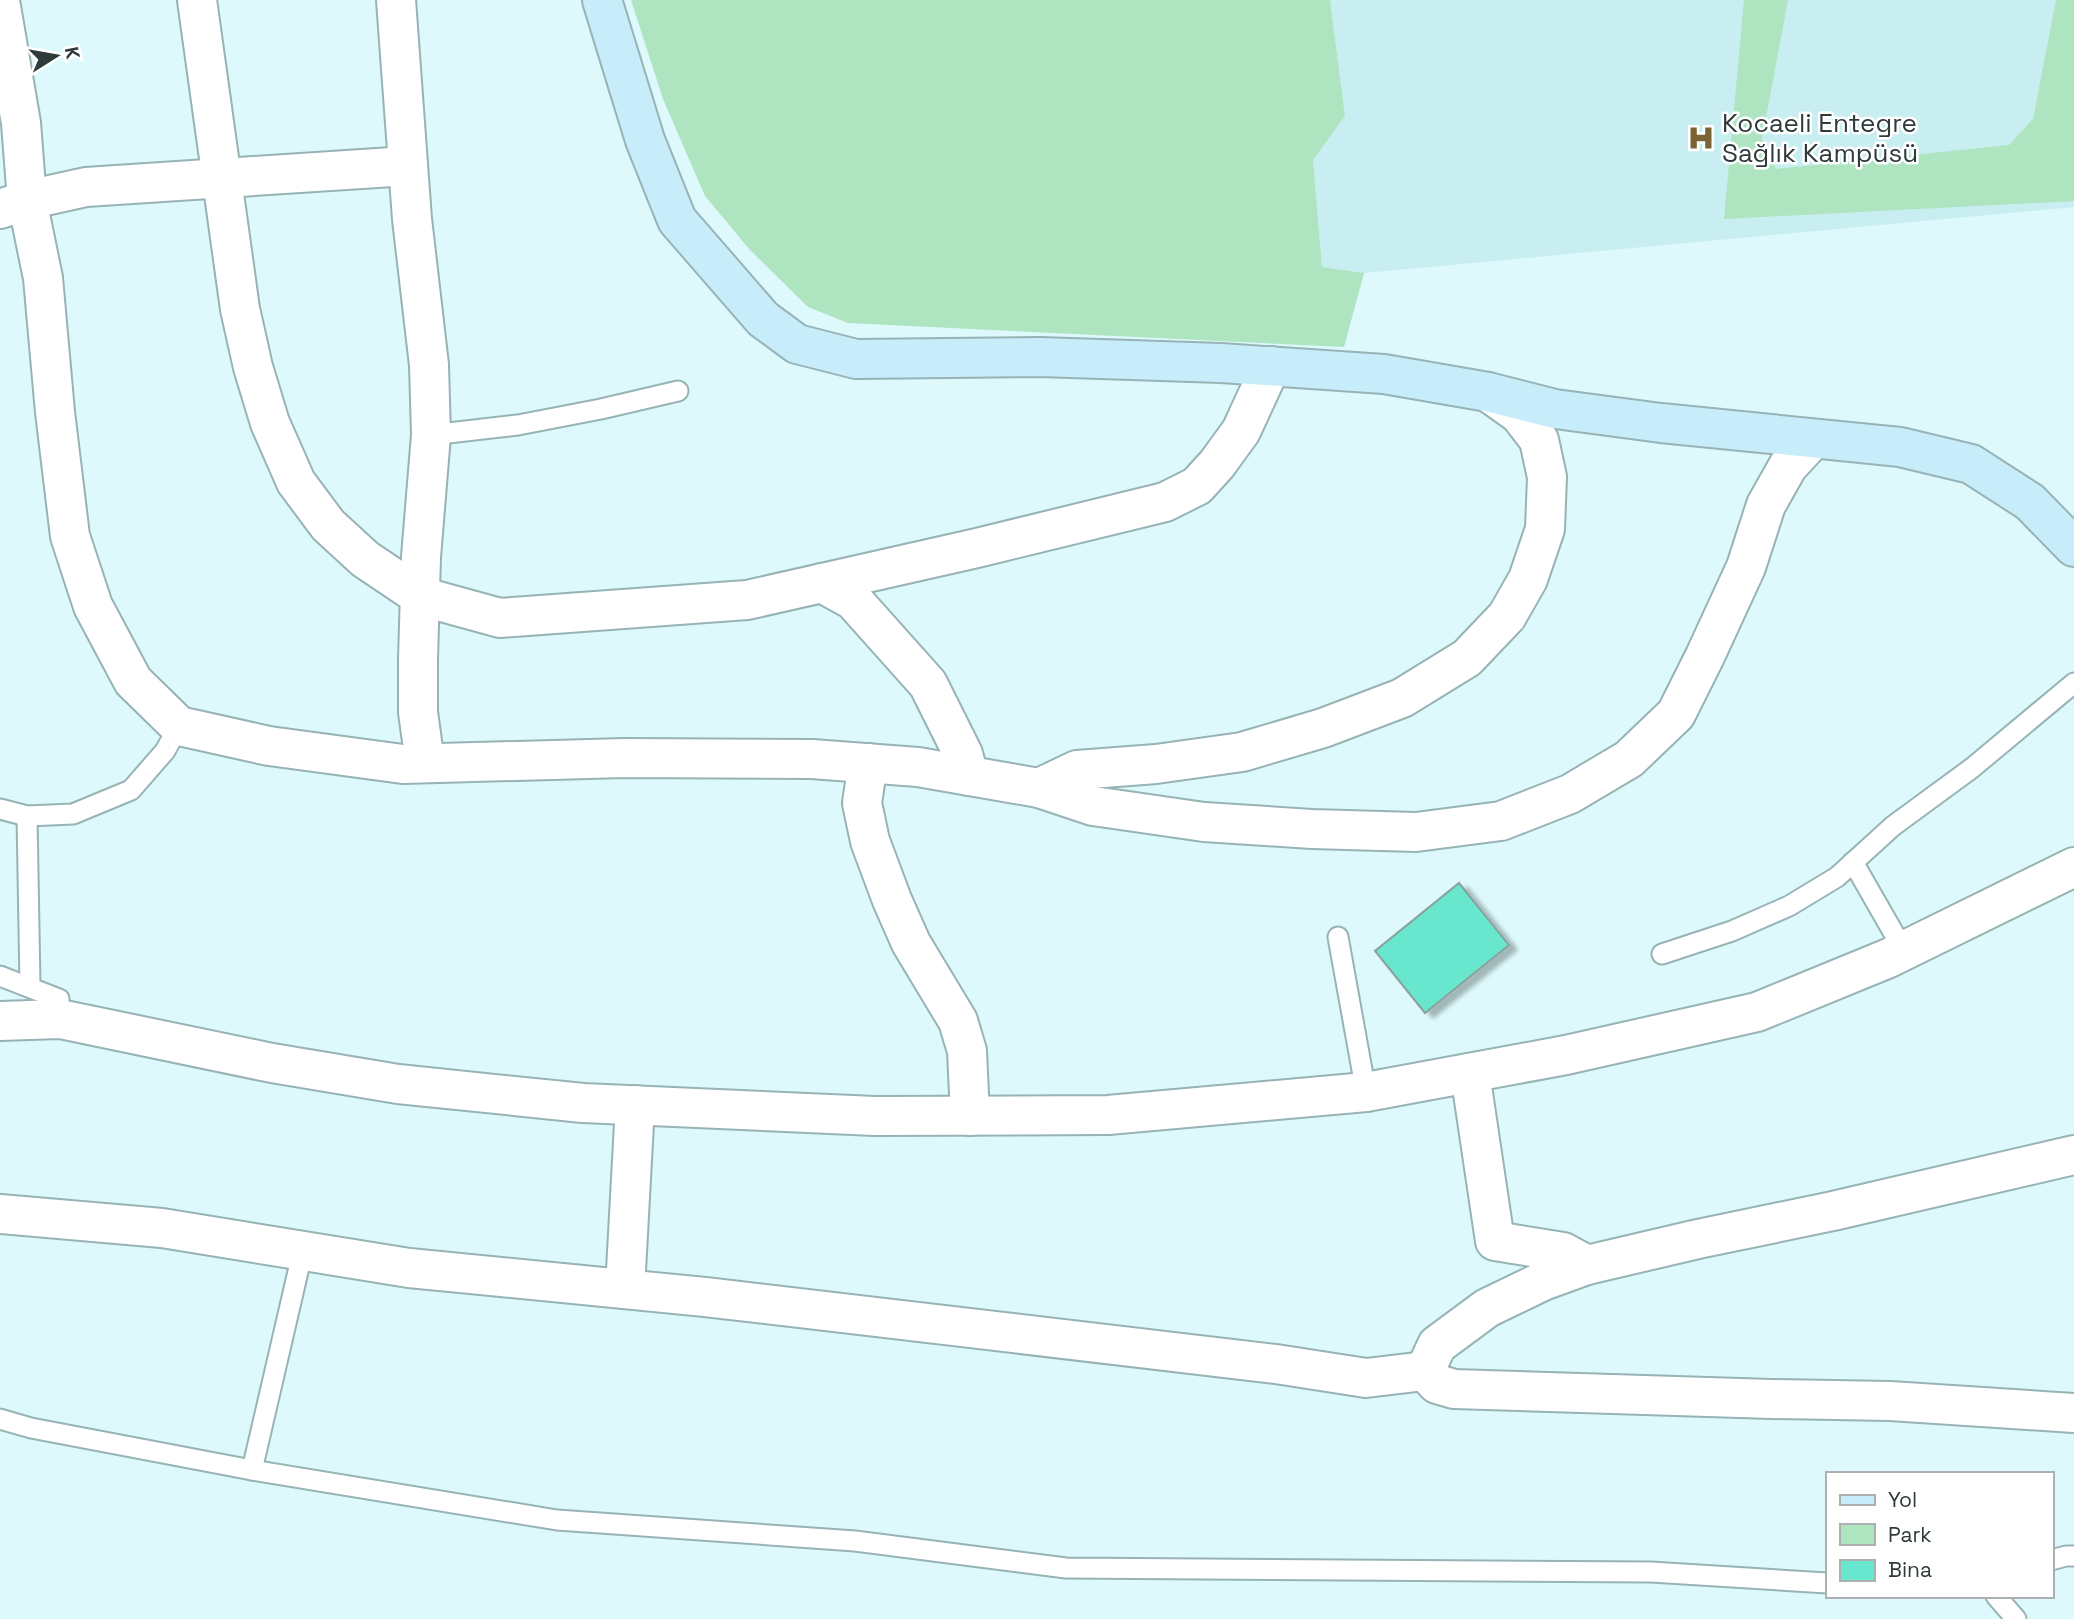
<svg xmlns="http://www.w3.org/2000/svg" width="2074" height="1619" viewBox="0 0 2074 1619" font-family="'Space Grotesk',sans-serif">
<style>
.built{fill:#c8eef1}
.green{fill:#aee4c0}
.building{fill:#68e7ce;stroke:#88a29b;stroke-width:2;filter:url(#shadow)}
.lines{fill:none;stroke-linecap:round;stroke-linejoin:round}
.lane-casing{stroke:#97b3b5;stroke-width:23}
.street-casing{stroke:#97b3b5;stroke-width:42}
.secondary-casing{stroke:#97b3b5;stroke-width:42}
.lane{stroke:#fff;stroke-width:19}
.street{stroke:#fff;stroke-width:38}
.secondary{stroke:#c7edfa;stroke-width:38}
.labels{text-anchor:middle;dominant-baseline:central;stroke-width:5;stroke-linejoin:round;paint-order:stroke}
.poi-label{font-size:26px;fill:#2f3a3b;stroke:#fff;text-anchor:start}
</style>
<defs>
<filter id="shadow"><feDropShadow dx="8" dy="4.5" stdDeviation="2" flood-color="#0004"/></filter>
</defs>
<rect width="100%" height="100%" fill="#ddf9fb"/>
<!-- built -->
<polygon class="built" points="1330,0 2074,0 2074,207 1364,273 1322,267 1313,160 1345,116"/>
<!-- green -->
<g class="green">
<polygon points="631,0 1330,0 1345,116 1313,160 1322,267 1364,273 1344,347 848,323 808,307 750,250 705,196 663,99"/>
<polygon points="1744,0 1788,0 1762,139 1776,169 2009,145 2033,119 2056,0 2074,0 2074,201 1724,219"/>
</g>
<!-- building -->
<polygon class="building" points="1459,883 1509,945 1425,1013 1375,951"/>
<g class="lines">
<!-- lane casing -->
<g class="lane-casing">
<g id="lane">
<polyline points="431,435 518,425 601,409 678,391"/>
<polyline points="0,809 27,816 73,814 131,790 165,751 179,726"/>
<polyline points="27,816 30,986"/>
<polyline points="1853,862 1904,951"/>
<polyline points="1338,937 1366,1092"/>
<polyline points="1662,954 1732,931 1789,906 1837,877 1893,826 1972,768 2074,683"/>
<polyline points="0,976 59,999 60,1019"/>
<polyline points="0,1419 31,1428 252,1470 557,1520 855,1541 1066,1568 1651,1572 1827,1583"/>
<polyline points="252,1470 303,1250"/>
<polyline points="2051,1560 2066,1556 2074,1556"/>
<polyline points="1996,1596 2016,1619"/>
</g>
</g>
<!-- street casing -->
<g class="street-casing">
<g id="street">
<polyline points="197,0 240,309 253,367 270,423 296,482 328,525 365,559 420,596 500,618 747,600 977,548 1165,502 1197,486 1217,464 1241,431 1271,366"/>
<polyline points="396,0 412,219 429,365 431,435 421,557 418,659 418,712 425,763"/>
<polyline points="0,1 21,123 27,200 43,278 55,412 70,536 93,606 133,681 179,726 269,746 403,764 625,758 812,759 918,767 1039,788 1093,806 1204,822 1312,829 1416,832 1501,821 1570,794 1629,759 1676,714 1705,656 1746,567 1766,505 1788,466 1813,439"/>
<polyline points="0,209 27,200 86,187 408,166"/>
<polyline points="822,583 853,600 928,684 963,754 969,776"/>
<polyline points="868,763 862,803 870,841 892,900 911,943 958,1021 967,1051 970,1116"/>
<polyline points="1039,788 1077,770 1156,764 1242,752 1323,728 1402,698 1467,658 1507,616 1528,579 1545,529 1547,477 1539,440 1519,414 1488,392"/>
<polyline points="0,1021 60,1019 272,1063 398,1084 583,1103 875,1116 1108,1115 1366,1092 1566,1055 1757,1012 1889,958 2074,867"/>
<polyline points="1470,1073 1495,1241 1563,1252 1587,1265"/>
<polyline points="0,1214 162,1228 409,1268 705,1297 1276,1364 1366,1378 1425,1371"/>
<polyline points="625,1289 635,1105"/>
<polyline points="1425,1371 1437,1345 1487,1308 1543,1281 1587,1265 1698,1239 1833,1211 2074,1155"/>
<polyline points="1425,1371 1437,1384 1454,1389 1772,1399 1890,1401 2074,1413"/>
</g>
</g>
<!-- secondary casing -->
<g class="secondary-casing">
<polyline id="secondary" points="602,0 645,140 677,220 763,319 797,344 856,359 1040,357 1221,363 1384,374 1488,392 1555,409 1661,423 1900,447 1971,464 2030,502 2074,547"/>
</g>
<!-- lane -->
<use href="#lane" class="lane"/>
<!-- street -->
<use href="#street" class="street"/>
<!-- secondary -->
<use href="#secondary" class="secondary"/>
</g>
<!-- icons -->
<defs>
<g id="hospital-bare" transform="scale(2.1)"><path d="M-5-5h3v3.5h4V-5h3V5h-3V1.5h-4V5h-3Z" fill="#7a6434" stroke="#fff" stroke-width="2.5" paint-order="stroke"/></g>
</defs>
<g fill-rule="evenodd">
<use href="#hospital-bare" x="1701" y="138"/>
</g>
<g class="labels">
<!-- poi labels -->
<g class="poi-label">
<text x="1722" y="123">Kocaeli Entegre<tspan x="1722" dy="30">Sağlık Kampüsü</tspan></text>
</g>
</g>
<!-- legend -->
<rect x="1826" y="1472" width="228" height="126" fill="#ffffff" stroke="#acb0b1" stroke-width="2"/>
<rect x="1840" y="1495" width="35" height="10" fill="#c7edfa" stroke="#acb0b1" stroke-width="2"/>
<text x="1888" y="1507" font-size="21" fill="#2f3a3b">Yol</text>
<rect x="1840" y="1524" width="35" height="21" fill="#aee4c0" stroke="#acb0b1" stroke-width="2"/>
<text x="1888" y="1542" font-size="21" fill="#2f3a3b">Park</text>
<rect x="1840" y="1560" width="35" height="21" fill="#68e7ce" stroke="#acb0b1" stroke-width="2"/>
<text x="1888" y="1577" font-size="21" fill="#2f3a3b">Bina</text>
<!-- north arrow -->
<g transform="translate(56 56) rotate(79)" stroke="#ffffff" stroke-width="5" paint-order="stroke">
<path d="M0-5L12 26L0 18L-12 26Z" fill="#2f3a3b"/>
<text y="-10" font-size="19" font-weight="bold" text-anchor="middle" fill="#2f3a3b">K</text>
</g>
</svg>
